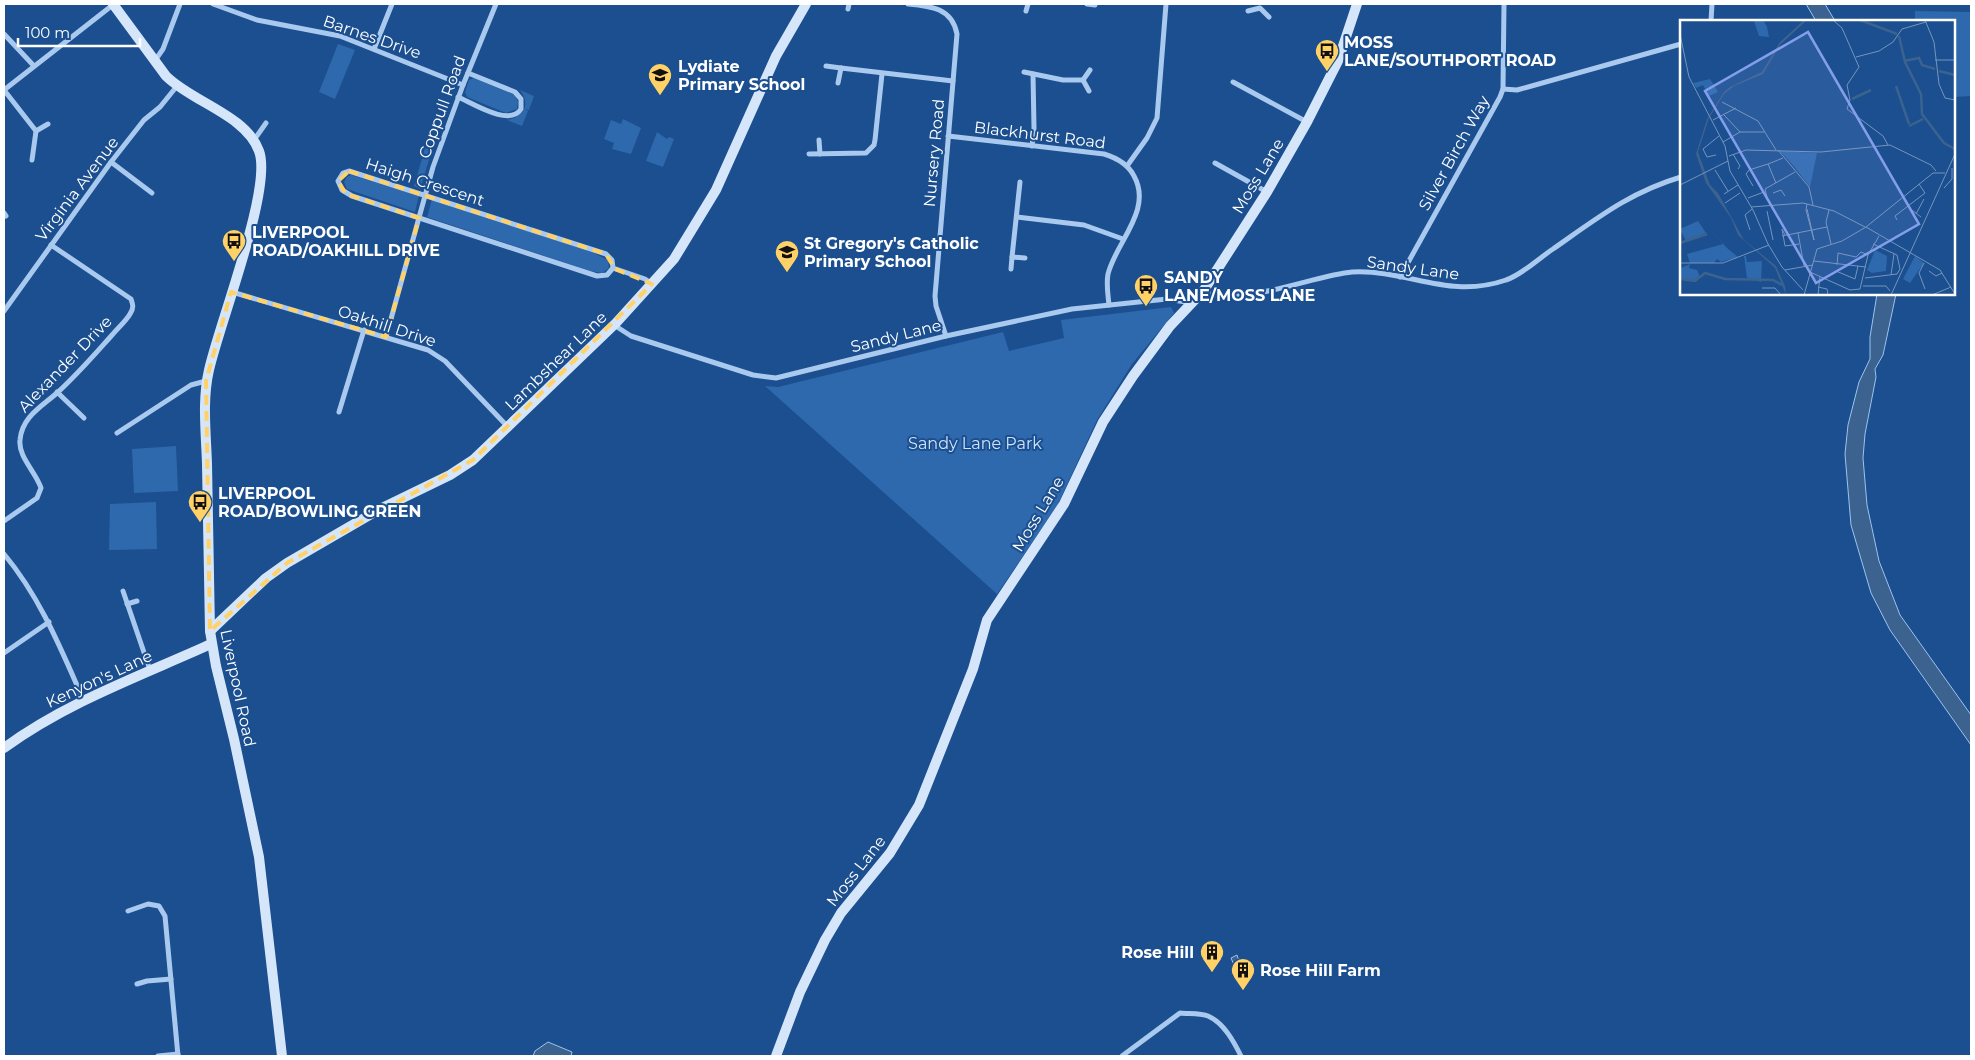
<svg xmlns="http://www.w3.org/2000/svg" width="1975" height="1060" viewBox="0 0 1975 1060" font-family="Montserrat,sans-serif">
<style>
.green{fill:#2e69ad}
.water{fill:#3c6290;stroke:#9cc4f0}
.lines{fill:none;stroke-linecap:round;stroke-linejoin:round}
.street{stroke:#a9c9ee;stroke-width:5}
.secondary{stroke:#d6e6fa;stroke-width:10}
.marked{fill:none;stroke:#ffd166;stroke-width:4;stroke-dasharray:10 6;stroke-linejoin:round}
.labels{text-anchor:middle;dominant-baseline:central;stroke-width:4;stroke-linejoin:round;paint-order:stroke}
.street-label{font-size:16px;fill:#fff;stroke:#1b4f8f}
.poi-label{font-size:16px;font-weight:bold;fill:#fff;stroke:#1b4f8f;text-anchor:start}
.park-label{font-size:16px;fill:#cfe3fa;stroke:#1b4f8f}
.inset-river{fill:none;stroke:#3c6290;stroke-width:2.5}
.inset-road{fill:none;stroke:#7695bc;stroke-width:1}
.view{fill:#839eea;fill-opacity:0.15;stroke:#839eea;stroke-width:2.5}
.inset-edge{fill:none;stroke:#fff;stroke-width:2.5}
</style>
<rect width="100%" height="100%" fill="#1b4f8f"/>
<!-- green -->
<g class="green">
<polygon points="1915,11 1971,12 1971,96 1954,97 1954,21 1915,21"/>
<polygon points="338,44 355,50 335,99 319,92"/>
<polygon points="474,78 515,95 518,102 517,109 506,113 467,97 465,92 469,80"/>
<path d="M520,90l14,6 -5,14 -4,-1 3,2 -6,15 -15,-6c17,-3 24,-16 13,-30z"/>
<polygon points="623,119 641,128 631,154 612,149 614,143 604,139 611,120 621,124"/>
<polygon points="657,132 667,139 669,137 674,139 663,167 646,161"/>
<polygon points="425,148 432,150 420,189 414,186"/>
<polygon points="351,175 419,196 415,212 347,189 344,182 347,177"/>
<polygon points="432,199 594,253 608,260 609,268 602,273 590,271 427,217"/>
<polygon points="1171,307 1174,313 1132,364 1097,420 1057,506 997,594 765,386 778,387 1003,332 1009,351 1064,338 1061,320"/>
<polygon points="176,446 178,491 134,493 132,449"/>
<polygon points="156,502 157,549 109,550 110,504"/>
</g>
<!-- water -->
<g class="water">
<polygon points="1806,4 1825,4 1835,21 1816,21"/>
<polygon points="1877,294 1896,294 1883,355 1875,369 1876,377 1865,434 1863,458 1867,505 1879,561 1900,615 1971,715 1971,745 1890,630 1871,593 1851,525 1845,454 1848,425 1859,382 1870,359 1870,337"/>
<polygon points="1237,955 1242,970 1237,972 1231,958"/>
<polygon points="548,1042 572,1052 571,1056 533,1056 535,1051"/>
</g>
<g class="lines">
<!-- street -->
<g class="street">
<polyline points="213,4 257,20 340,36 463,85"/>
<path d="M908,4c23,2 44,4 49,30l-22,262 1,10 10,30"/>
<polyline points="1087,4 1095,5"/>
<polyline points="848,9 849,4"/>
<polyline points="1026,11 1028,4"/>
<polyline points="1248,11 1260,8 1269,17"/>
<polyline points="1711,21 1712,4"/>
<polyline points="4,34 34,66"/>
<polyline points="374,49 392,4"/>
<polyline points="154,62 163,49 180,4"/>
<polyline points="826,66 841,68 838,83"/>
<polyline points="841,68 953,81"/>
<polyline points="1024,72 1063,80 1083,80"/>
<polyline points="1233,82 1307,122"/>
<polyline points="1503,89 1517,90 1681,44"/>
<polyline points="4,90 114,4"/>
<polyline points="4,90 36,131 32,160"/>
<polyline points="1089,91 1083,80 1090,70"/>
<path d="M458,97c16,7 52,30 63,12v-10l-6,-7 -47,-19"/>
<polyline points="36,131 48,124"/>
<path d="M948,136l156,18c13,4 24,10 30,22 19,34 -18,66 -26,98 -2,10 0,20 1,31"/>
<polyline points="254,140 266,123"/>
<polyline points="819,140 820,154"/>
<polyline points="1032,146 1034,128 1033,74"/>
<polyline points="809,154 866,153 874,145 875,140 882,74"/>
<polyline points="111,162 152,193"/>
<polyline points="1215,163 1267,192"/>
<polyline points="1127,166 1147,138 1157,118 1166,4"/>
<polygon points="349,171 606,254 612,260 613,268 607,275 597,276 352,196 342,190 338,181 343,173"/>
<polyline points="4,213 6,216"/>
<polyline points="1017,217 1084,225 1123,239"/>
<polyline points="1012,257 1020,182"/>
<polyline points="613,268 645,279 652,284"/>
<polyline points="1011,269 1012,257 1025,258"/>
<polyline points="1400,277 1500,97 1503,89 1504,4"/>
<path d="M1204,291c31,18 111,-16 148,-19 56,-3 96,28 154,8 16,-5 33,-22 47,-31 43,-30 77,-57 128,-72"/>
<polyline points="232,292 428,350 445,361 508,427"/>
<polyline points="4,311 111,162 144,120 160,107 177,86"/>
<polyline points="614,325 631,336 753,375 776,378 946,336 1072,309 1167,299 1192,303"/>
<polyline points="386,337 433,167 463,85 496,4"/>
<polyline points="57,392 84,418"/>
<polyline points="339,412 364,330"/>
<polyline points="117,433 191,385 206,381"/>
<path d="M4,521l33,-23 4,-10c-5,-16 -23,-31 -21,-48 2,-23 21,-33 37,-47 20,-18 38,-39 56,-59 5,-6 13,-13 17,-20 4,-6 3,-9 1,-15l-80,-54"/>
<path d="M4,554c36,43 57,95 79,145"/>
<polyline points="123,591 150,670"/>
<polyline points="127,604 137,601"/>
<polyline points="4,653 49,622"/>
<polyline points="128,911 148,904 159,906 165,916 178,1056"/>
<polyline points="137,984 147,981 171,979"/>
<polyline points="158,1056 178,1054"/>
<path d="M1122,1056l58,-43c8,1 21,0 28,3 16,7 26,26 33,40"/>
</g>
<!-- secondary -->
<g class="secondary">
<path d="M113,4l53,72c26,26 80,39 93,75 14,37 -40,173 -50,219 -7,30 -3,63 -2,94 1,56 2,111 3,167l6,35 18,73 25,118 23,199"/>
<polyline points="210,631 266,578 287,563 380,509 450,475 473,460 616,323 674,259 716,190 776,56 806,4"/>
<path d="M4,748c63,-46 136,-72 207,-104"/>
<polyline points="776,1056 800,992 825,940 841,913 890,853 919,805 973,669 987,620 1064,504 1103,422 1133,376 1170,326 1204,290 1267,192 1307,122 1338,61 1357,4"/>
</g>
</g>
<!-- marked area -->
<path class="marked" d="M349,171l257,83 9,15 37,15 -179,176 -186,103 -77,68 -4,-250 25,-89 155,45 33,-119 -73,-24 -8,-13z"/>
<!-- icons -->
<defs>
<g id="bus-pin" transform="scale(1.25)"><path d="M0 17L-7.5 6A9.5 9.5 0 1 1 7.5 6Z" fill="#ffd166" stroke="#1b4f8f"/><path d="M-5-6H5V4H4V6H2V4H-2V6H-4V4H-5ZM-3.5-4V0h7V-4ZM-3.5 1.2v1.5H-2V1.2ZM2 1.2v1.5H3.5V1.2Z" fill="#111"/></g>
<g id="school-pin" transform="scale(1.25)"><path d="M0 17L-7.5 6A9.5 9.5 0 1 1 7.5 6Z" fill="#ffd166" stroke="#1b4f8f"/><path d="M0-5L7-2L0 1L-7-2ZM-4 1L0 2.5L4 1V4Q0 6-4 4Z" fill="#111"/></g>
<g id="building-pin" transform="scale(1.25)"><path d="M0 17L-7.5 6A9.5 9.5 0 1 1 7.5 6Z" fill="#ffd166" stroke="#1b4f8f"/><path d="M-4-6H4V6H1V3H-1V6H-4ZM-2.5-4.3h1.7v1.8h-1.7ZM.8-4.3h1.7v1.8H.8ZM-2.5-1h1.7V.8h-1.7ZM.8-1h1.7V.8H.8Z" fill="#111"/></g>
</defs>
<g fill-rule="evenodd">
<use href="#bus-pin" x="1327" y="51"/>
<use href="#school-pin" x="660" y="75"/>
<use href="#bus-pin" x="234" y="241"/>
<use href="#school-pin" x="787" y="252"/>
<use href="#bus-pin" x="1146" y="286"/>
<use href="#bus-pin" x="200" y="502"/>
<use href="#building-pin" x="1212" y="952"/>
<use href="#building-pin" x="1243" y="970"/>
</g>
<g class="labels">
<!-- street labels -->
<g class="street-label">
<text transform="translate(372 37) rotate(19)">Barnes Drive</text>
<text transform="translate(442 107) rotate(-70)">Coppull Road</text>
<text transform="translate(1040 135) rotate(7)">Blackhurst Road</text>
<text transform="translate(934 153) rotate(-85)">Nursery Road</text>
<text transform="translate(1454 153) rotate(-61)">Silver Birch Way</text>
<text transform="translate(1258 176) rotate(-59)">Moss Lane</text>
<text transform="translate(425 182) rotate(18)">Haigh Crescent</text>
<text transform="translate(77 189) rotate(-53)">Virginia Avenue</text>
<text transform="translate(1413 268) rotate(8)">Sandy Lane</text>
<text transform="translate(387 326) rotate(18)">Oakhill Drive</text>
<text transform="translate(896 336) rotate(-14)">Sandy Lane</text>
<text transform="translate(556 361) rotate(-44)">Lambshear Lane</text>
<text transform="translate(65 364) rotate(-46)">Alexander Drive</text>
<text transform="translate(1038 514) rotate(-59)">Moss Lane</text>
<text transform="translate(99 679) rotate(-25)">Kenyon's Lane</text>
<text transform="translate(238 688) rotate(78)">Liverpool Road</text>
<text transform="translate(856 871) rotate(-52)">Moss Lane</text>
</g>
<!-- poi labels -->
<g class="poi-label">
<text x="1344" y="42">MOSS<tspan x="1344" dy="18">LANE/SOUTHPORT ROAD</tspan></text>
<text x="678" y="66">Lydiate<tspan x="678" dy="18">Primary School</tspan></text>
<text x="252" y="232">LIVERPOOL<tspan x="252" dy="18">ROAD/OAKHILL DRIVE</tspan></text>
<text x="804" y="243">St Gregory's Catholic<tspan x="804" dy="18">Primary School</tspan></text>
<text x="1164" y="277">SANDY<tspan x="1164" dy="18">LANE/MOSS LANE</tspan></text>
<text x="218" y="493">LIVERPOOL<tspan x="218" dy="18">ROAD/BOWLING GREEN</tspan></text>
<text x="1194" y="952" text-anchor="end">Rose Hill</text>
<text x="1260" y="970">Rose Hill Farm</text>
</g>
<!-- park labels -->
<g class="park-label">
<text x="975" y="443">Sandy Lane Park</text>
</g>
</g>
<!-- overview -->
<g transform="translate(1680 20)">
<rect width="275" height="275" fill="#1b4f8f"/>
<path d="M83,0l4,7 2,10 -10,-1 -5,-15zM30,59l8,13 -9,4 -6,-11 -7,3 -3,-5zM100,131l37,2 -7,34 -17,-22zM18,201l8,12 -20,8 -6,-12zM30,209l17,19 11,9 -17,5 -4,-3 -3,4h-24l-3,-9 36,-10zM195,230l12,6 -1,15 -14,2 -5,-3zM64,236h2l1,6 15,-1 -1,21 -14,-4zM235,236l9,7 -14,20 -7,-4zM0,244l1,4 9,-4 -1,4 8,2 3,7 -6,4 -14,-2z" fill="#2e69ad"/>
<path d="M124,0h3l-27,25 -17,29 -29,12 -10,8 -15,24 -11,34 12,33 8,8 26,47 32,26 9,20 1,9 -11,-27 -37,-33 -7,-17 -25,-35 -10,-29 11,-35 17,-27 6,-5 32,-15 18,-30z" fill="#3c6290"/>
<path class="inset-river" d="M180,0l37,14M219,16l6,26 16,32 1,20 22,29 11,6M224,41l15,-3 3,7 13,4M259,51l16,4M216,66l13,38M172,79l19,-9M229,106l14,-7M0,223l27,-9M0,259l15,2 10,-8 20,6 48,1 9,5"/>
<path class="inset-road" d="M153,0l9,8 17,39 -12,18 3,15 -3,9 36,27 5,9M245,0l9,22 5,42 6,14 10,2M0,14l9,43 36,69 5,25 23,39 15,34 14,23 21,23M176,37l23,-6 14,-9 9,-13 24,-7M255,40h20M42,82l36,19 18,29M44,95l16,17M33,100l23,-12M43,122l17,-10h24M98,130l31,37 4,18M53,134l7,12 -2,3M36,135l-9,2 -4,-8 16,-13M49,136l17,-6 75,2 69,-7 41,20 5,6M35,150l13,21M69,150l19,-6M69,150l-3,4 7,12M96,163l-8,-19 15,-6M0,165l48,-24M264,168l8,-9v-11M93,173l8,-3 4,6M44,174l14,-9M68,178l16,-6M88,181l-3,-12 30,-17M45,183l15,-10M127,184l-1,6 8,30 -7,-31M71,187l52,-4 31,8 31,16M228,187l13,10M149,190l-3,12 5,22M87,191l6,29M236,194l8,-15M217,200l-2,-4 30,-23 -6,-9M186,207l74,43 15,24M70,210l-5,-15 7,-6M118,213l6,33M105,215l-3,-6 3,17 14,-2M102,216l45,-9M134,241l52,6M0,243h43l46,-18M244,243l-5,10 6,16M157,245l1,-12 18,4 5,-5 7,3M105,250l28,-5M156,251l19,8 3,-13M249,251l7,5 6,-3M130,252l40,18 10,-1 8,-34 11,-19M211,255l3,-21M185,258l32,-4 3,-5 -3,-14 -24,-11M183,266h23l4,5M138,267l9,2 1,6M82,268h13l6,7M124,275l13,-46 25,-8 24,-14 67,-54h12M138,275l2,-19M211,275l64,-141M252,275l19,-8"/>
<path class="view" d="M128,12l111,192 -103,59 -111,-192z"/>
<rect width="275" height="275" class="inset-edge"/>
</g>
<!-- border -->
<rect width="1975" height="1060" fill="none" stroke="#ffffff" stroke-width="10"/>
<!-- scale -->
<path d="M18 38v8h122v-8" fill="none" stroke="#ffffff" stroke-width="2.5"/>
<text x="25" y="38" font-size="15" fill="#ffffff" stroke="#1b4f8f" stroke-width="4" paint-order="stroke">100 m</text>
</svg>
